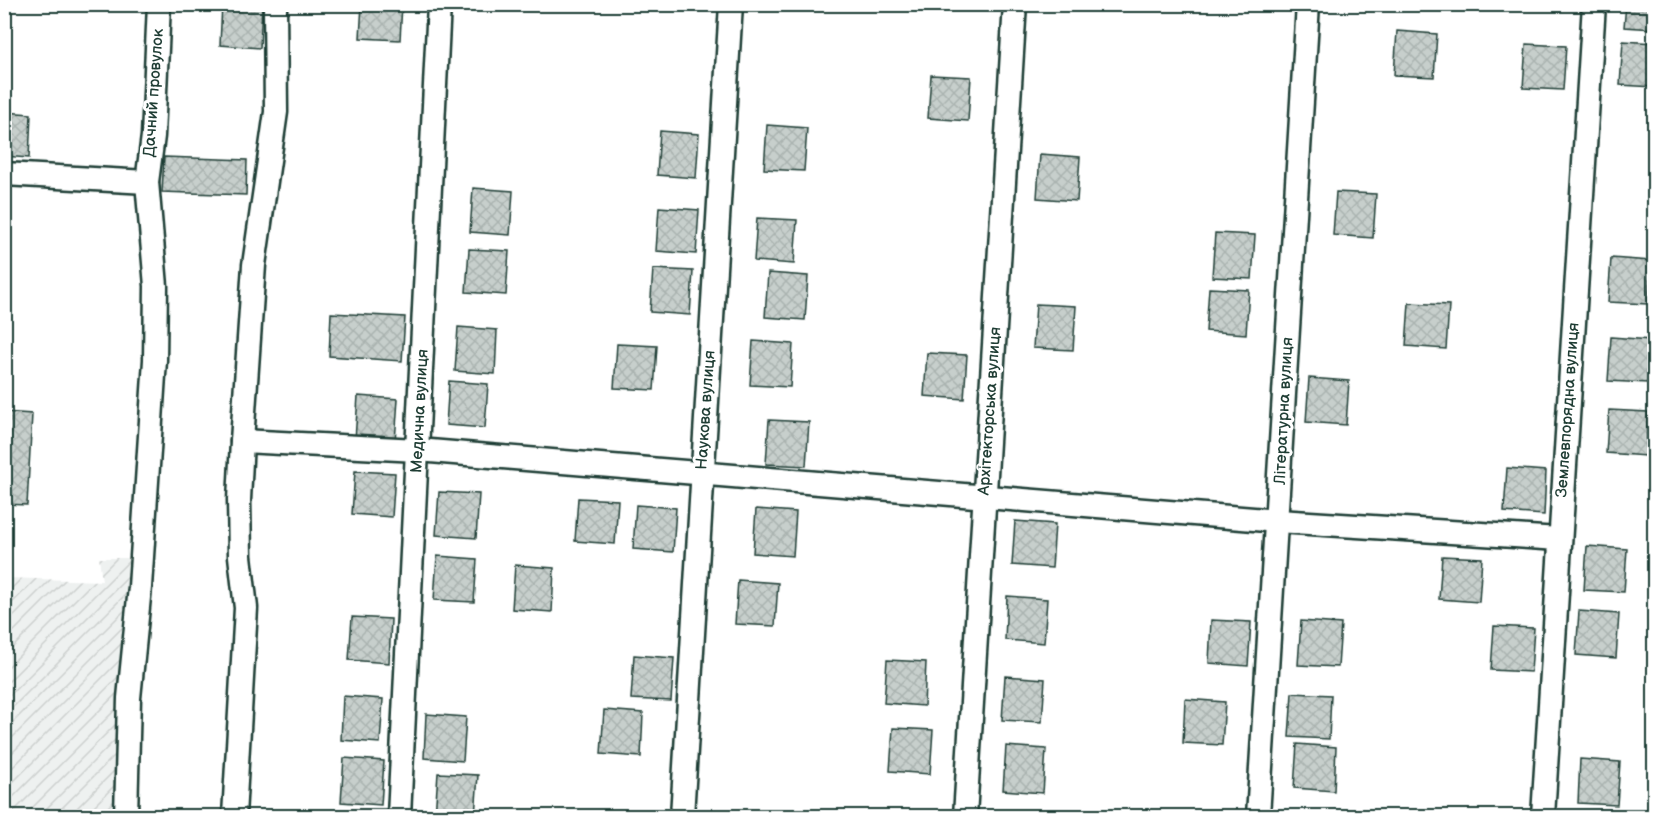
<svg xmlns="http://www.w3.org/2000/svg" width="1659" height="821" viewBox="0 0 1659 821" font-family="'Balsamiq Sans',sans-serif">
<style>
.industrial{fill:url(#industrial-furrows)}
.building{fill:url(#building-cross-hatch);stroke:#1f3d34;stroke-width:1.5}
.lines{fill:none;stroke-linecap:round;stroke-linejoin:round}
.minor-casing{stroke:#1f3d34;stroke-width:27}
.minor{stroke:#fff;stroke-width:22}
.labels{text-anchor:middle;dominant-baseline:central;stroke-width:6;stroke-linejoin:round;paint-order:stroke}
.street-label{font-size:16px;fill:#1f3d34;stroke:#fff}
</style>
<defs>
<pattern id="industrial-furrows" width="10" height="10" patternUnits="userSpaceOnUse" patternTransform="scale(1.5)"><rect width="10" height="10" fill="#eef1f0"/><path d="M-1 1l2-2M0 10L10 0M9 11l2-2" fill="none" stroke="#ccd0ce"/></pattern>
<pattern id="building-cross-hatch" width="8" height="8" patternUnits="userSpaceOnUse" patternTransform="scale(1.5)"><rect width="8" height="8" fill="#c7cfcc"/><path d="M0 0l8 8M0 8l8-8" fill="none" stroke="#aab3b0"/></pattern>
</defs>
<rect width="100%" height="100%" fill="#fff"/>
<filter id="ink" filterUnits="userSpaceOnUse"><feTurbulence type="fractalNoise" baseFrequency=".0167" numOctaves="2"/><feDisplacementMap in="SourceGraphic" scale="12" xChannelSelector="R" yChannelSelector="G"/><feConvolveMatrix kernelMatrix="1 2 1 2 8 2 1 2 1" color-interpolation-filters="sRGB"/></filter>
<g filter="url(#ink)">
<!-- industrial -->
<polygon class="industrial" points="99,558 130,558 128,816 5,816 5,578 102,581"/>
<!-- building -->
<g class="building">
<polygon points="222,4 262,4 260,48 220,45"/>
<polygon points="362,4 402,4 400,40 360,38"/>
<polygon points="1522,4 1562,4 1562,9"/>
<polygon points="1626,4 1654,4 1654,29 1624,27"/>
<polygon points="1397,31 1437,34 1434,77 1394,75"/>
<polygon points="1623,41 1654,43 1654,87 1620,85"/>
<polygon points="1526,44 1566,46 1563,90 1523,88"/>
<polygon points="931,75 971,77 968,121 928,118"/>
<polygon points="4,112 31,114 29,158 4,156"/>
<polygon points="767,125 807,128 804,171 764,169"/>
<polygon points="660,131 699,134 696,178 657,175"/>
<polygon points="1040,154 1080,157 1077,201 1037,198"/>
<polygon points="164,157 247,160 246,195 162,192"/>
<polygon points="473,188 513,191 510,235 470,232"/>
<polygon points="1336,192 1376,194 1373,238 1333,235"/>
<polygon points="659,207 699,210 696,254 656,251"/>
<polygon points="757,218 797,220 794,264 754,261"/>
<polygon points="1215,233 1255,235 1252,279 1212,277"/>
<polygon points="469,249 509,251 506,295 466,292"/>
<polygon points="1611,258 1651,261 1648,304 1608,302"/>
<polygon points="653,269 693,271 690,315 650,312"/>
<polygon points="768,273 808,276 805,320 765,317"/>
<polygon points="1209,288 1249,290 1246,334 1206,331"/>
<polygon points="1409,303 1449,305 1446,349 1406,346"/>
<polygon points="1036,304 1076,306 1073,350 1033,348"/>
<polygon points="331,313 405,317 402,361 329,356"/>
<polygon points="458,327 497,330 495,374 455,371"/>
<polygon points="1611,337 1651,340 1648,383 1608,381"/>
<polygon points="753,341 793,344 790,387 750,385"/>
<polygon points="617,344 657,346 654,390 614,388"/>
<polygon points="927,353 967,355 964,399 924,396"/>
<polygon points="1309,378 1349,381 1346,425 1306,422"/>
<polygon points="449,381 488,384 485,428 446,425"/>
<polygon points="358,396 398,399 395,442 355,440"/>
<polygon points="1609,410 1648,412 1646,456 1606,453"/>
<polygon points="4,412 32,414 27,505 4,504"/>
<polygon points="769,420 809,422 806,466 766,464"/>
<polygon points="1507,468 1546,471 1544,515 1504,512"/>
<polygon points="355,471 395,473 392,517 352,514"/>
<polygon points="439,492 479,494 476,538 436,535"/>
<polygon points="578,498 618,500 615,544 575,541"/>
<polygon points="636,505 676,508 673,552 633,549"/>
<polygon points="756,509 796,512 793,556 753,553"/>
<polygon points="1015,521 1055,524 1052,568 1012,565"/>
<polygon points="1587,546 1627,549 1624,592 1584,590"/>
<polygon points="437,556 477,559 474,602 434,600"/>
<polygon points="1442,556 1482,558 1479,602 1439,599"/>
<polygon points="515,565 554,568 552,612 512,609"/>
<polygon points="738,580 778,583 775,626 735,624"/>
<polygon points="1007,596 1047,599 1044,643 1005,640"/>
<polygon points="1579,611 1619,614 1616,658 1576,655"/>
<polygon points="352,617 391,619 389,663 349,660"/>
<polygon points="1211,620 1251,622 1248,666 1209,663"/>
<polygon points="1301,621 1341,624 1338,667 1298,665"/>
<polygon points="1494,626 1534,628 1531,672 1491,670"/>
<polygon points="634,655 674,658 671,701 631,699"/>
<polygon points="887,660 926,662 924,706 884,703"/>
<polygon points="1005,676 1045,679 1042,722 1002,720"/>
<polygon points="1292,693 1331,695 1329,739 1289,737"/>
<polygon points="343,696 383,699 380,743 341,740"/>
<polygon points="1185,699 1225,702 1222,745 1183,743"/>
<polygon points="604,710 643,713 641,757 601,754"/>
<polygon points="426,714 466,717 463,761 424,758"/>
<polygon points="893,728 933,730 930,774 890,771"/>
<polygon points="1297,744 1336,747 1334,791 1294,788"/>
<polygon points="1006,746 1046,749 1043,793 1003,790"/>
<polygon points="344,758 384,761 381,805 341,802"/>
<polygon points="1580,759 1620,762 1617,805 1578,803"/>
<polygon points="438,773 478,775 475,816 435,816"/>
</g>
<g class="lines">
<!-- minor casing -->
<g class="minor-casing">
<g id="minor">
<polyline points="4,174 147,182"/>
<polyline points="242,441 418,450 1278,521 1559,539"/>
<polyline points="126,816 129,698 140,587 155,360 156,286 147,182 153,136 159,4"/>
<polyline points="234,816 246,608 240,556 239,500 242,441 254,265 276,112 275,4"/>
<polyline points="399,816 439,4"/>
<polyline points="682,816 731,4"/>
<polyline points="965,816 1015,4"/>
<polyline points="1258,816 1308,4"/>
<polyline points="1543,816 1594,4"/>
</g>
</g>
<!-- minor -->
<use href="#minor" class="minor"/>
</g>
</g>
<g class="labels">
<!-- street labels -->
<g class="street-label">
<text transform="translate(154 93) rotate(-86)">Дачний провулок</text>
<text transform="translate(706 410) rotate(-86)">Наукова вулиця</text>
<text transform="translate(1568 410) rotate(-86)">Землевпорядна вулиця</text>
<text transform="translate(420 411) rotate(-87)">Медична вулиця</text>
<text transform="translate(990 411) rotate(-86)">Архітекторська вулиця</text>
<text transform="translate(1284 411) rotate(-87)">Літературна вулиця</text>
</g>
</g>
<!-- margin -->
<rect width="1659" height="821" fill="none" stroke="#fff" stroke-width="24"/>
<rect x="12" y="12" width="1635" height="797" fill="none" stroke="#1f3d34" stroke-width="2" filter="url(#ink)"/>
</svg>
